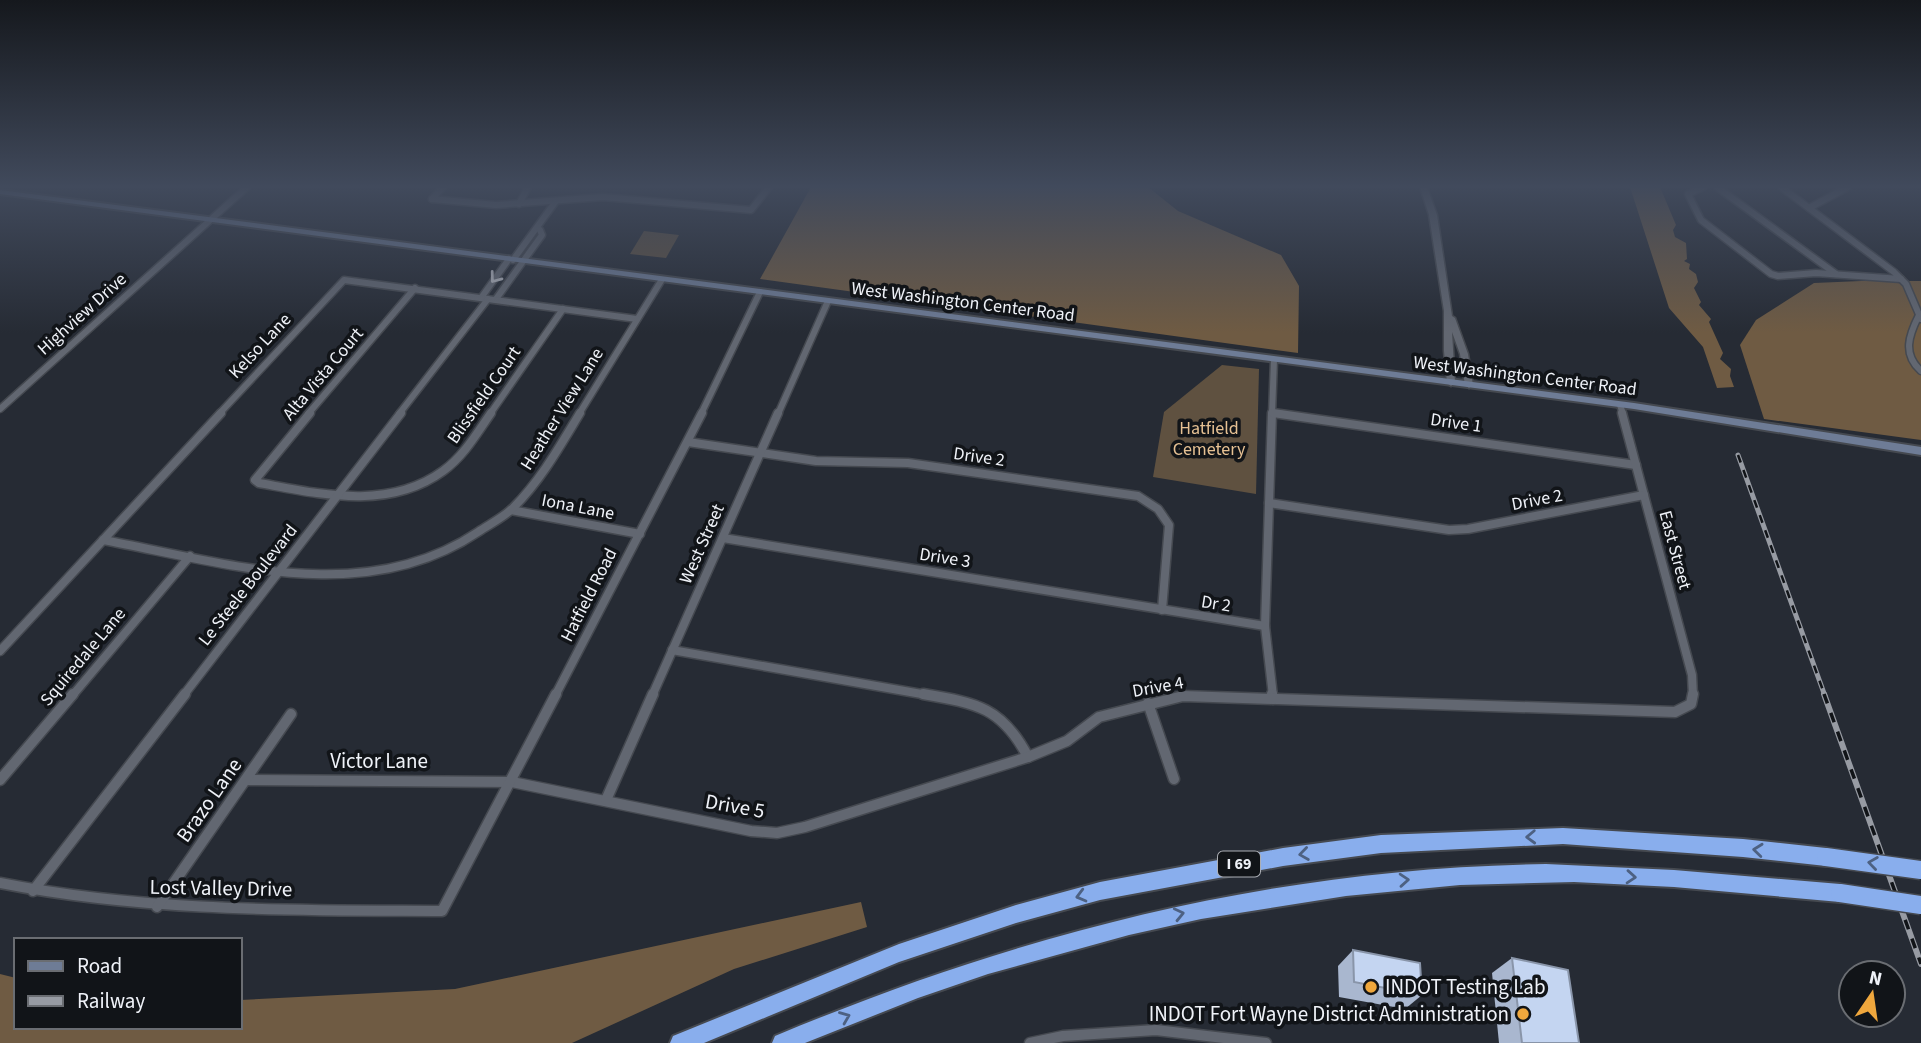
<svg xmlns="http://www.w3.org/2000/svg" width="1921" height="1043" viewBox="0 0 1921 1043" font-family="'Source Sans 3',sans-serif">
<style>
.green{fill:#5f5140}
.forest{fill:#6f5b43}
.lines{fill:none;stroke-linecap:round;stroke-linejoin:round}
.minor-far2-casing{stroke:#454950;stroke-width:9}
.minor-far1-casing{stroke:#454950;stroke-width:11}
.minor-casing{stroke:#454950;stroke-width:13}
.tertiary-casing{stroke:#454950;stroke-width:3}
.secondary-casing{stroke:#454950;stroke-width:4}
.motorway-casing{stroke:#454950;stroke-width:4}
.minor-far2{stroke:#626771;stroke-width:6}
.minor-far1{stroke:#626771;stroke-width:8}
.minor{stroke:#626771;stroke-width:10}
.tertiary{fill:#626771;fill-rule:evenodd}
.secondary{fill:#6e7c96;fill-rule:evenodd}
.motorway{fill:#89aeed;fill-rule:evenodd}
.rail-far1-casing{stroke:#979ba3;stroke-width:5}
.rail-casing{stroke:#979ba3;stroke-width:6}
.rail-far1{stroke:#111418;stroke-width:2.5;stroke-dasharray:8;stroke-linecap:butt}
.rail{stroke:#111418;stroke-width:3.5;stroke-dasharray:10;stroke-linecap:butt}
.motorway-bridge-casing{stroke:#454950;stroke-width:21;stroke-linecap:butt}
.motorway-bridge{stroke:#89aeed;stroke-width:18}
.wall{fill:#a9b7cf}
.building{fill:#c4d5f1;stroke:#8995a9;stroke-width:2}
.oneway{stroke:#b0b3bb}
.oneway2{stroke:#4d6182}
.poi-dot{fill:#efa73d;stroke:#111418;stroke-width:2.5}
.labels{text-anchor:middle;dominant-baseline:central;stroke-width:7;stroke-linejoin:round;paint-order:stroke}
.shield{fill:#111418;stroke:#acafb5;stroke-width:2}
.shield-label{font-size:16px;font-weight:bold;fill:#eff2f8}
.street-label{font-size:18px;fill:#eff2f8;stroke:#111418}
.park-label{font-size:18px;fill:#e6c193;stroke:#111418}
.near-street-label{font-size:21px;fill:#eff2f8;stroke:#111418}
.near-poi-label{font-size:21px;fill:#eff2f8;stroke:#111418;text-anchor:start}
</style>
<rect width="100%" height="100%" fill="#262b34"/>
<!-- green -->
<g class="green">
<polygon points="644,231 679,235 666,258 630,254"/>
<polygon points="1222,365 1259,369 1256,494 1153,477 1164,412"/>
</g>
<!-- forest -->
<g class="forest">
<polygon points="811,187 1148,187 1178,211 1281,255 1299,286 1298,353 760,279"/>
<polygon points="1630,187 1660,187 1676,225 1673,230 1675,237 1686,243 1687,259 1684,261 1690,264 1689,269 1696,274 1698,282 1694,288 1701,302 1699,305 1711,319 1709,322 1723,353 1720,359 1731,369 1730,376 1734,387 1717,388 1703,347 1669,308"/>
<polygon points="1861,281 1921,281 1921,440 1764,419 1740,345 1756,320 1814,283"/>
<polygon points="861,902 867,927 734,969 572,1043 0,1043 0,974 16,978 16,1027 240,1027 240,1000 455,989"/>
</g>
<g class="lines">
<!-- minor-far2 casing -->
<g class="minor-far2-casing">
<g id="minor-far2">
<polyline points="1703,187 1688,194 1701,220 1771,274 1778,276 1816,273 1901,279"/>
<polyline points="1717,187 1836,274"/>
<polyline points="1781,187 1894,272 1906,284 1921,319"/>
<polyline points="432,199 496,205 603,197 751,210 769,187"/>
<polyline points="432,199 443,187"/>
<polyline points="519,204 528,187"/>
<polyline points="1809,208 1848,187"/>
<polyline points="513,260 556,201"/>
<polyline points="481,298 509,259"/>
<polyline points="496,299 542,235 540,230"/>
<path d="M1919,315c-10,20 -17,39 2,56"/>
<polyline points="1620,405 1623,414"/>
<polyline points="0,409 247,187"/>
<polyline points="1273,413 1283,414"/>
<polyline points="219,414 344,280 637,319"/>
<polyline points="308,414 415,288"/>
<polyline points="399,414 488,299"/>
<polyline points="490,414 563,309"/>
<polyline points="579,414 661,281"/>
<polyline points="701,414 760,292"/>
<polyline points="778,414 828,301"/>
<polyline points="1272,414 1274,360"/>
</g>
</g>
<!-- minor-far1 casing -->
<g class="minor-far1-casing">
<g id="minor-far1">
<path d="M310,413l-55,67 4,3c61,11 129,28 184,-12 21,-15 34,-38 48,-58"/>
<polyline points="1272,413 1265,626 1273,696"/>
<polyline points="1273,413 1636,465"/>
<polyline points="1622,413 1692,675 1693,696"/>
<polyline points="688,442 816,461 908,463 1138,496 1158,509 1169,525 1162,610"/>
<polyline points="1269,503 1449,530 1468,529 1644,495"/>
<polyline points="511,510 640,534"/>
<polyline points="723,538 1265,626"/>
<path d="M103,540c123,23 262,68 375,-8 12,-8 26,-15 35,-24 28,-28 47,-62 67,-95"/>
<polyline points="672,650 933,696"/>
<polyline points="0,651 221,413"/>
<polyline points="72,696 190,556"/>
<polyline points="183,696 401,413"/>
<polyline points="555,696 702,413"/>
<polyline points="652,696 778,413"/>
</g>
</g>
<!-- minor casing -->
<g class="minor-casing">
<g id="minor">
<path d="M923,694c53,9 79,13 105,63"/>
<polyline points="1272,694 1273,699"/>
<polyline points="1148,703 1174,779"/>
<polyline points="0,780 73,694"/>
<polyline points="246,780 512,782 751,831 777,833 805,827 1028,757 1067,741 1099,717 1183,696 1675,712 1691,704 1693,694"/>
<polyline points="606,800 653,694"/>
<path d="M0,883c146,29 293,27 442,28l114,-217"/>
<polyline points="33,891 185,694"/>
<polyline points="157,907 291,714"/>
<polyline points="1030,1043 1063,1036 1156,1030 1266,1043"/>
</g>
</g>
<!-- tertiary casing -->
<g class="tertiary-casing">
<polygon id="tertiary" points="1420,187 1427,187 1437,215 1452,316 1455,318 1468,354 1473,385 1469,388 1465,385 1460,354 1452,332 1455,383 1451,386 1447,383 1444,351 1444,311 1429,215"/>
</g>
<!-- secondary casing -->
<g class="secondary-casing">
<polygon id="secondary" points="0,190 1634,403 1921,447 1921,455 1634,409 0,194"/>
</g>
<!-- motorway casing -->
<g class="motorway-casing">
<g id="motorway">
<polygon points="1563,828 1743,839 1826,848 1832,851 1835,857 1832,863 1826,866 1743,857 1563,844 1381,853 1283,866 1100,900 1016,923 899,962 704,1043 670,1043 673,1036 899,944 1016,905 1100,882 1283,848 1381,835"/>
<path d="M1546,864l128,6 166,14 6,3 3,6 -3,6 -6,3 -166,-15 -100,-5 -114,3 -114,11 -145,23 -72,16 -141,39 -70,24 -113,45h-33l3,-7c248,-104 500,-168 771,-172z"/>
</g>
</g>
<!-- minor-far2 -->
<use href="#minor-far2" class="minor-far2"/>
<!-- minor-far1 -->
<use href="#minor-far1" class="minor-far1"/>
<!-- minor -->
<use href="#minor" class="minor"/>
<!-- tertiary -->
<use href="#tertiary" class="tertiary"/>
<!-- secondary -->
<use href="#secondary" class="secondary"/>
<!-- motorway -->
<use href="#motorway" class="motorway"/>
<!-- rail-far1 casing -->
<g class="rail-far1-casing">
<polyline id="rail-far1" points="1738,455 1825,696"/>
</g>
<!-- rail casing -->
<g class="rail-casing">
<polyline id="rail" points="1824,694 1921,964"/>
</g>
<!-- rail-far1 -->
<use href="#rail-far1" class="rail-far1"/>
<!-- rail -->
<use href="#rail" class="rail"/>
<!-- motorway-bridge casing -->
<g class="motorway-bridge-casing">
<g id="motorway-bridge">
<polyline points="1826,857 1921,870"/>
<polyline points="1840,893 1921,905"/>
</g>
</g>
<!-- motorway-bridge -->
<use href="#motorway-bridge" class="motorway-bridge"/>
</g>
<!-- wall -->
<g class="wall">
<polygon points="1353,950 1422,995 1405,1009 1339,997 1338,966"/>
<polygon points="1512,958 1579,1043 1499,1043 1492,973"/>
</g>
<!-- building -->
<g class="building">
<polygon points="1353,950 1420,963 1422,995 1354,982"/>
<polygon points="1512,958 1568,970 1579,1043 1522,1043"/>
</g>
<!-- one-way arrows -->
<defs><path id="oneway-chevron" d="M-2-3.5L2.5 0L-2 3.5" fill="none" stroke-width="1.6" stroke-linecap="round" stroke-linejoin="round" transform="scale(1.75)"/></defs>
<use class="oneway" href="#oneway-chevron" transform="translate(495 278) rotate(127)"/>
<g class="oneway2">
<use href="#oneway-chevron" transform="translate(1531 837) rotate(178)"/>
<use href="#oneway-chevron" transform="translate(1758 850) rotate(-174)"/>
<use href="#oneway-chevron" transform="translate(1304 854) rotate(172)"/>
<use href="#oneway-chevron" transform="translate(1873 863) rotate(-172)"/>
<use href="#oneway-chevron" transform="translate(1631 877) rotate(4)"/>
<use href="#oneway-chevron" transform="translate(1404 880) rotate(-4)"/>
<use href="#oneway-chevron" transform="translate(1081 896) rotate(165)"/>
<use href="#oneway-chevron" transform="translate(1179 914) rotate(-13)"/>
<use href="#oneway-chevron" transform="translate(845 1017) rotate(-22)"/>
</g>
<!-- sky -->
<linearGradient id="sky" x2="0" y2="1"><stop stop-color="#15181d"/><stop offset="0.56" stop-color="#414a5c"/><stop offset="1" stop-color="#414a5c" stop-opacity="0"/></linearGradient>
<rect width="1921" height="333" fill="url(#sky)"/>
<!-- markers -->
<g class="poi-dot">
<circle cx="1371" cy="987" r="7"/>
<circle cx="1523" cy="1014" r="7"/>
</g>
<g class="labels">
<!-- shield labels -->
<rect class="shield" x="1218" y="851.5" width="42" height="25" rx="5"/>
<g class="shield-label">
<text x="1239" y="864">I 69</text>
</g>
<!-- street labels -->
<g class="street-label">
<text transform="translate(963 302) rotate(7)">West Washington Center Road</text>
<text transform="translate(82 314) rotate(-42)">Highview Drive</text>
<text transform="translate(260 346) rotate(-47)">Kelso Lane</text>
<text transform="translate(323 374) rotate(-50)">Alta Vista Court</text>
<text transform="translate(1525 376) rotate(7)">West Washington Center Road</text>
<text transform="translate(484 395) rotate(-55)">Blissfield Court</text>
<text transform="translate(562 409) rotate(-58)">Heather View Lane</text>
<text transform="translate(1456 423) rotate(8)">Drive 1</text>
<text transform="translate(979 457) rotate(8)">Drive 2</text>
<text transform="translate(1537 500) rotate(-11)">Drive 2</text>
<text transform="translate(578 507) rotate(11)">Iona Lane</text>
<text transform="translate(702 544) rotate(-66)">West Street</text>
<text transform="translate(1675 550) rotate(75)">East Street</text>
<text transform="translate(945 558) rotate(9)">Drive 3</text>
<text transform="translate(248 585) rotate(-52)">Le Steele Boulevard</text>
<text transform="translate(589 595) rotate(-63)">Hatfield Road</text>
<text transform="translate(1216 604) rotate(9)">Dr 2</text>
<text transform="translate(83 657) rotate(-50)">Squiredale Lane</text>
<text transform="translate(1158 687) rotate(-10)">Drive 4</text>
</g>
<!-- park labels -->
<g class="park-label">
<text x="1209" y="428">Hatfield<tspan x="1209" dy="21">Cemetery</tspan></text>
</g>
<!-- near-street labels -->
<g class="near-street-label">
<text x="379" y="761">Victor Lane</text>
<text transform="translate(209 800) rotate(-55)">Brazo Lane</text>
<text transform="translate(735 806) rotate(10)">Drive 5</text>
<text transform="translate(221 888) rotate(1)">Lost Valley Drive</text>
</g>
<!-- near-poi labels -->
<g class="near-poi-label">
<text x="1385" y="987">INDOT Testing Lab</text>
<text x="1509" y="1014" text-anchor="end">INDOT Fort Wayne District Administration</text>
</g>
</g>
<!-- legend -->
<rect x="14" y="938" width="228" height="91" fill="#111418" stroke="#6a6d72" stroke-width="2"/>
<rect x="28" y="961" width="35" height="10" fill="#6e7c96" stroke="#6a6d72" stroke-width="2"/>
<text x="77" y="973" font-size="21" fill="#eff2f8">Road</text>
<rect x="28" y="996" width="35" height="10" fill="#979ba3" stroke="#6a6d72" stroke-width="2"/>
<text x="77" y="1008" font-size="21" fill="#eff2f8">Railway</text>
<!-- north arrow -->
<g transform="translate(1872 994) rotate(13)"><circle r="33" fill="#111418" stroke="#6a6d72" stroke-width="2"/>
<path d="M0-5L12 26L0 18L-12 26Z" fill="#efa73d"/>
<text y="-10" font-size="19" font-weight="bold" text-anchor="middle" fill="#eff2f8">N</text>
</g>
</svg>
